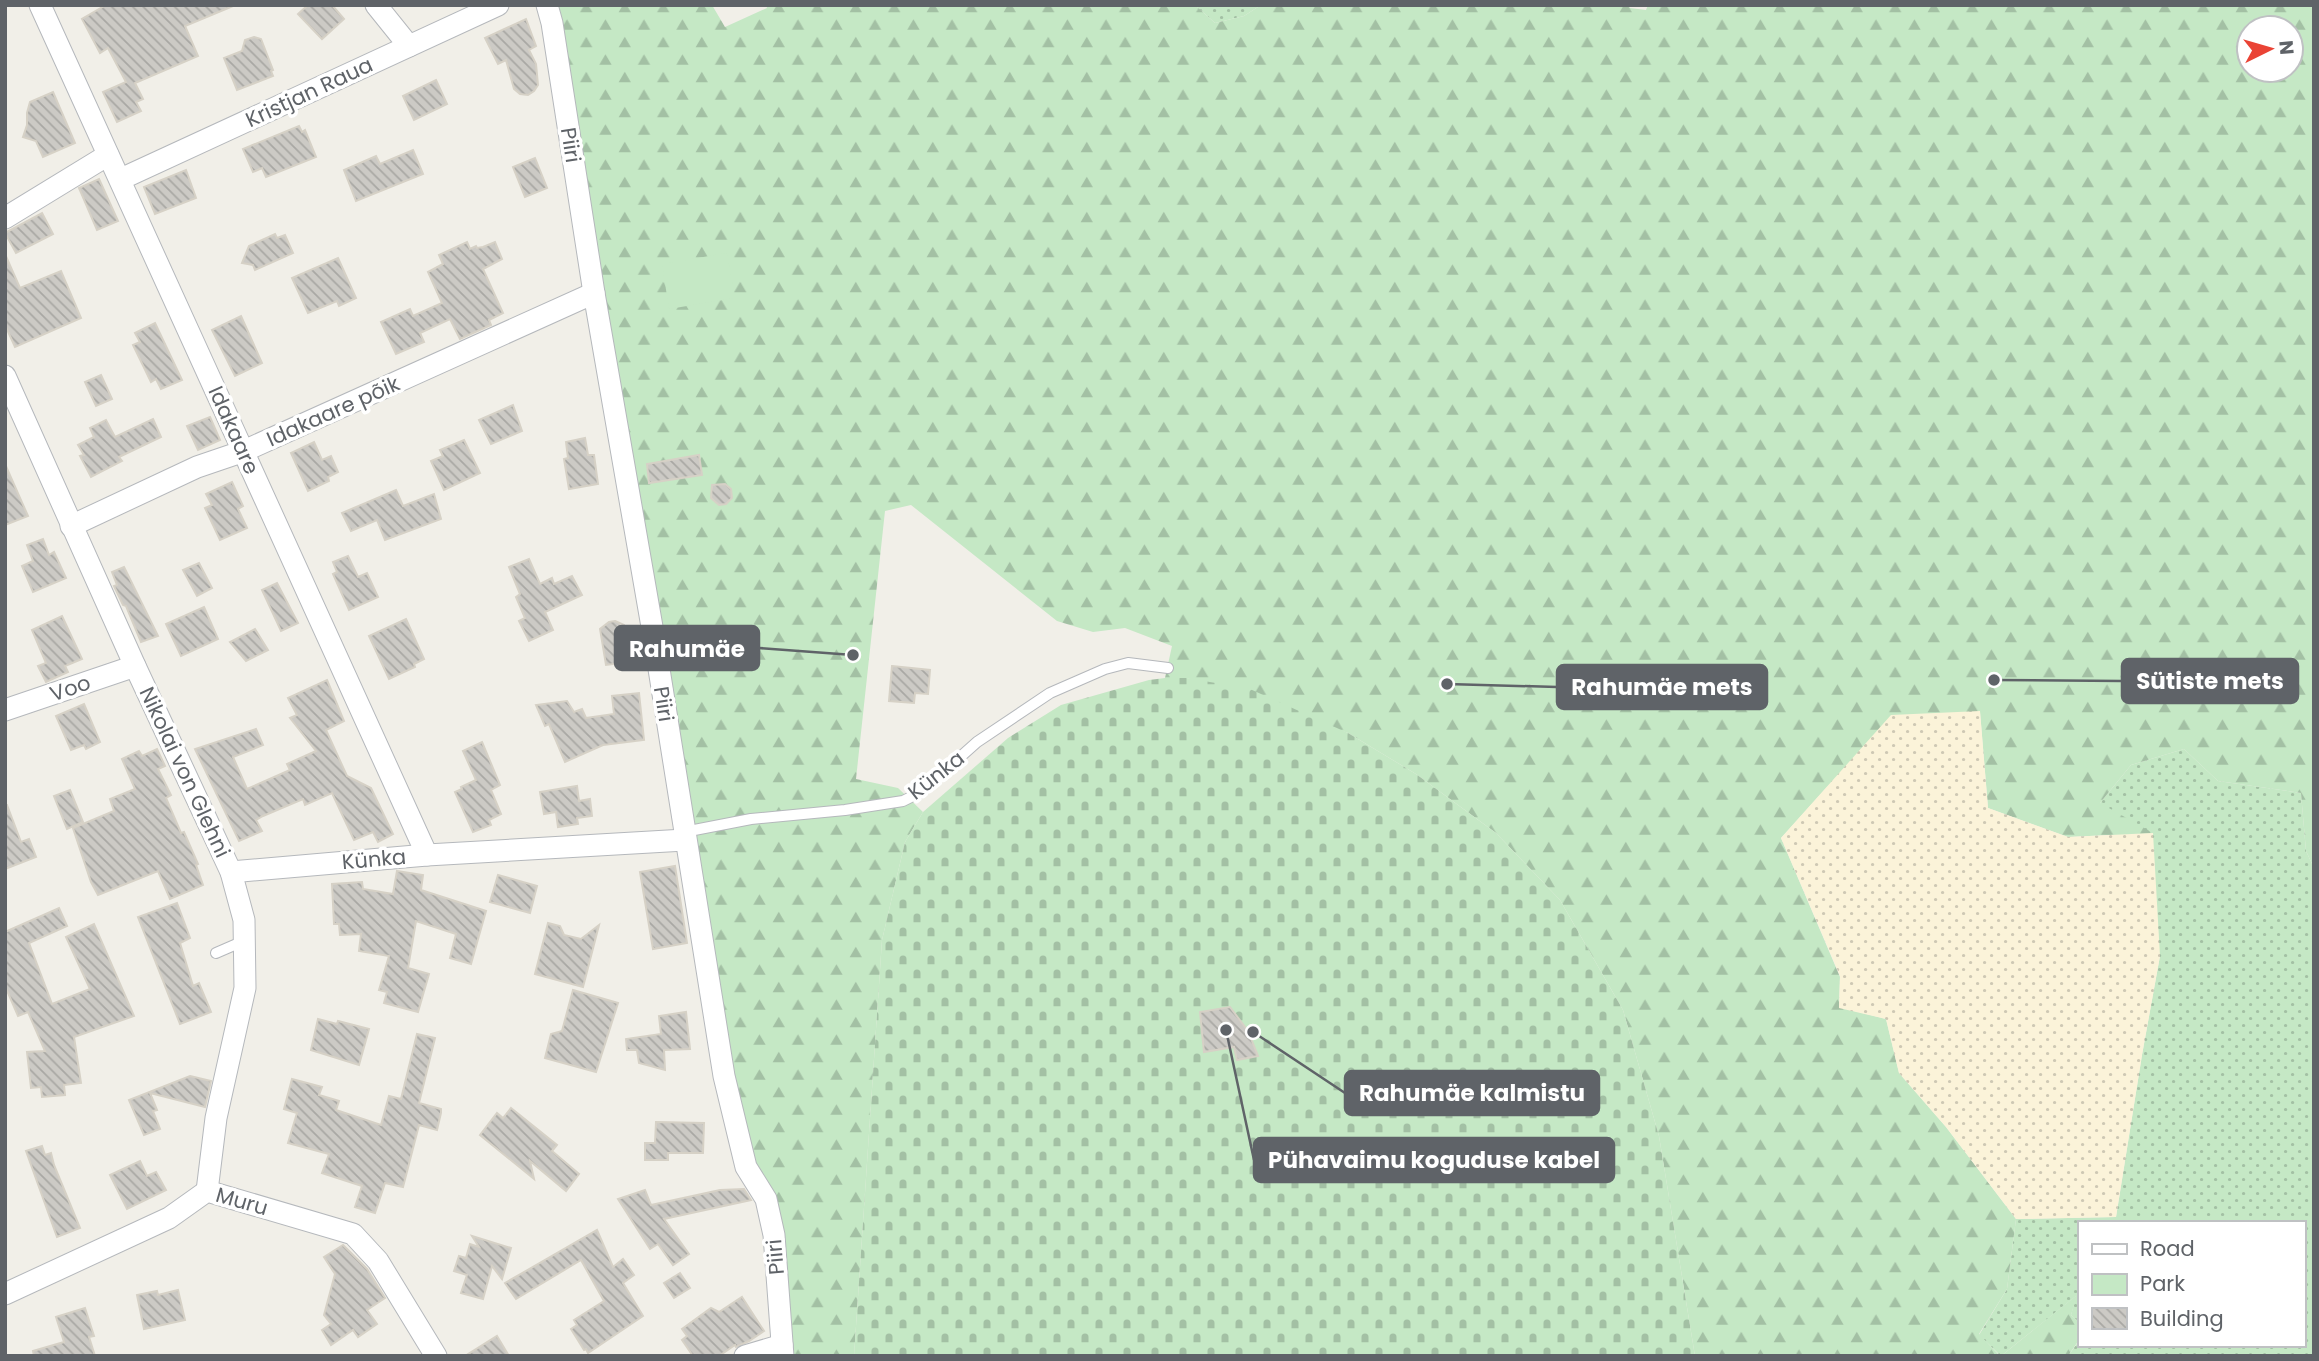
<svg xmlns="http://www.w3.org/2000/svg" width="2319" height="1361" viewBox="0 0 2319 1361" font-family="Poppins,sans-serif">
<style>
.green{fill:url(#green-dots)}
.forest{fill:url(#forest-firs);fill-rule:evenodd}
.sand{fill:url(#sand-dots)}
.cemetery{fill:url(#cemetery-stones)}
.pitch{fill:#c5e8c5}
.building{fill:url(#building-back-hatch);stroke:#d6d1c6;stroke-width:2}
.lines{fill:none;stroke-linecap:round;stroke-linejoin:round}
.lane-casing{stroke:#b5b8bc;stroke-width:12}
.street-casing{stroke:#b5b8bc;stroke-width:23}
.lane{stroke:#fff;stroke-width:10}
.street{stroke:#fff;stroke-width:21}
.labels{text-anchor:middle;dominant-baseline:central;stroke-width:7;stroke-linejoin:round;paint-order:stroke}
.street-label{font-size:21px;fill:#5f6368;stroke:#fff}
.leader{fill:none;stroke:#5f6368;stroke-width:2.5}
.callout-dot{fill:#5f6368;stroke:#fff;stroke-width:2.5}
.callout{fill:#5f6368;stroke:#5f6368;stroke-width:2.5}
.callout-label{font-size:23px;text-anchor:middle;font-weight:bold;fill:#fff}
</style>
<defs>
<pattern id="green-dots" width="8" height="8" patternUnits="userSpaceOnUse" patternTransform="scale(1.75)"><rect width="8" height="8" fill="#c5e8c5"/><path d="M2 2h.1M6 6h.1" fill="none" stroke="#a3c0a4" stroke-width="1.8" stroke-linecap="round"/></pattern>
<pattern id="forest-firs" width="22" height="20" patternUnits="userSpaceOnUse" patternTransform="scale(1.75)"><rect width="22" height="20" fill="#c5e8c5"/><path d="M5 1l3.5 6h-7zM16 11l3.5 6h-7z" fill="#a3c0a4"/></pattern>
<pattern id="sand-dots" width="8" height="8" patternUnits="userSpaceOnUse" patternTransform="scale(1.75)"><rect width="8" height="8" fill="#fbf3d9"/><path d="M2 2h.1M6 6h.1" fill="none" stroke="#cec8b4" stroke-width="1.8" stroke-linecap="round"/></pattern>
<pattern id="cemetery-stones" width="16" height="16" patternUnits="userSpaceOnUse" patternTransform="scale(1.75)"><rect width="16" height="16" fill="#c5e8c5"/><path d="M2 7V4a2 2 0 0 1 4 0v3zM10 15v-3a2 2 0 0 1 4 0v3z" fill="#a3c0a4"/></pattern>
<pattern id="building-back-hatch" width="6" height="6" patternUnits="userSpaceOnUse" patternTransform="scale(1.75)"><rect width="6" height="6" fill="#cccac5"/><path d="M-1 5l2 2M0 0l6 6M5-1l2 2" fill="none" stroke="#a9a8a4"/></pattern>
</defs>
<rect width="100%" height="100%" fill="#f1efe8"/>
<!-- green -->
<g class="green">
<polygon points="1195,5 1261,5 1244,16 1215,23"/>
<polygon points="2184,749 2218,781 2301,793 2306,851 2314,868 2314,1356 2068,1356 2079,1341 2079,1345 2303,1345 2303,1223 2079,1223 2079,1322 2071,1315 2076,1296 2001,1356 1979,1335 2007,1289 2016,1219 2116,1217 2142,1055 2160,956 2100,803 2131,765"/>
</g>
<!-- forest -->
<g class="forest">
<path d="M547,5h165l13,22 42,-19 -1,-3h429l20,18 29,-7 17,-11h367l2,3 16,2 2,-5h665l1,863 -8,-17 -5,-58 -83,-12 -34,-32 -53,16 -31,38 53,30 -85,4 -80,-29 -8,-96 -153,75 -46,51 59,139 -1,30 47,12 13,54 47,54 70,92 -9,70 -28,45 21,22h-305l-36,-220 -36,-126 -63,-110 -64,-67 -80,-59 -68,-41 -161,-55h-22l7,-32 -47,-18 -32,4 -36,-11 -146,-116 -26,6 -29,268 42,9 25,24 -18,30 -23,98 -28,416h-71l-9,-121 -28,-68zM2249,28h42v42h-42z"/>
<polygon points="2077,1295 2071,1315 2079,1322 2079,1340 2068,1356 2001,1356"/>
</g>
<!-- sand -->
<polygon class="sand" points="1980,711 1988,808 2068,837 2153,833 2160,956 2142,1055 2116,1217 2016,1219 1946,1127 1899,1073 1886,1019 1839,1008 1840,976 1781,838 1891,715"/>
<!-- cemetery -->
<polygon class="cemetery" points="1165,678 1187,678 1250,689 1348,733 1416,774 1496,833 1560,900 1623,1010 1659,1136 1695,1356 854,1356 882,940 905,842 923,812 1008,738 1061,705 1149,680"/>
<!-- pitch -->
<polygon class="pitch" points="727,253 735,298 669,309 662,264"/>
<!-- building -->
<g class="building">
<polygon points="106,5 233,5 233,6 185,26 198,56 135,83 143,99 136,102 141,111 117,122 103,92 126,82 108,48 100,53 82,19"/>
<polygon points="308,5 332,5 344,19 322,39 298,14"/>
<polygon points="526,19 536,46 529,50 536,64 538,85 534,91 528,95 520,94 514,89 506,60 498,64 485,38"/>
<polygon points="254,37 261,39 273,70 271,71 273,76 237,90 224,58 242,51 245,40"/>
<polygon points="436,80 447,104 414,120 403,96"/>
<polygon points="53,92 75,143 43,157 36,141 23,137 27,125 27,113 30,102"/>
<polygon points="299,126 302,132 305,130 316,157 266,177 262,168 253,172 243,149"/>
<polygon points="413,150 423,174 356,201 344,170 376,156 380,164"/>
<polygon points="535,158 547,188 525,197 513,167"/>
<polygon points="186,170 196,198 155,214 144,187"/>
<polygon points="99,179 118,221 97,230 79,188"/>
<polygon points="42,213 53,234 16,253 5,233"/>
<polygon points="275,234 277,238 285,235 293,253 255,270 253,265 242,263 249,246"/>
<polygon points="467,242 470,249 476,246 477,248 483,247 495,242 502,259 483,269 503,313 489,320 491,325 460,339 450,319 420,333 424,342 396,354 381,322 410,309 413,316 442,303 428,272 443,264 439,255"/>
<polygon points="5,254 20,288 61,271 81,318 15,347 5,325"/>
<polygon points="338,258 356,298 339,306 337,301 308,313 292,278"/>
<polygon points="241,316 262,363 235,376 212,330"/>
<polygon points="155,323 182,380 161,389 156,379 151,382 133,345 140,342 135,333"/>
<polygon points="101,375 112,399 96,406 85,382"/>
<polygon points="513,405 522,431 491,444 479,420"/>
<polygon points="210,417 220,440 198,450 187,426"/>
<polygon points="153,419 161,437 119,457 122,461 91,477 80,456 84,455 78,445 94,437 90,428 106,420 115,437"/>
<polygon points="585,438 588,455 594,455 598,484 569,489 564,459 568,458 566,442"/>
<polygon points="464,440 480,473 444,490 431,461 443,456 440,450"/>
<polygon points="314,442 322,460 331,456 338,472 328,477 329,481 308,491 291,453"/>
<polygon points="699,455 702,475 649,483 647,464"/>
<polygon points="5,464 28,516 5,525"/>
<polygon points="232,482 243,506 238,509 247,528 220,540 205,508 212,505 206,494"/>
<polygon points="725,484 731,489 732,498 726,504 719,505 711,498 712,485"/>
<polygon points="396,490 403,506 434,494 441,519 385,540 377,520 351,531 342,513"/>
<polygon points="43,539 49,555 54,552 66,578 33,592 22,566 33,561 27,545"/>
<polygon points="348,556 358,577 367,573 378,597 349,610 333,574 337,572 333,562"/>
<polygon points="529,559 540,584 552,578 554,584 572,576 582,595 545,612 553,630 529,641 519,621 525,618 516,597 520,594 509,567"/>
<polygon points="199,563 212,588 197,596 183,570"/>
<polygon points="124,567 158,636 141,642 126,606 123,605 114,586 117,585 112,572"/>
<polygon points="277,583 298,623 281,631 262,590"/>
<polygon points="204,607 218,639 181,656 166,624"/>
<polygon points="62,616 82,659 65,666 68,672 46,682 38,666 46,663 32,630"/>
<polygon points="406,619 424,659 414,664 415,667 389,679 369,636"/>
<polygon points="615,621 624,625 630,662 606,665 600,629 609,622"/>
<polygon points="255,629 268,650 246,661 230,642"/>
<polygon points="892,666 930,670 928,694 915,693 914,703 889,701"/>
<polygon points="327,680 344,721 326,730 347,776 371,788 393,834 378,842 373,832 354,840 332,793 305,805 303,799 263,816 256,820 262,831 239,841 195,749 256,729 263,745 233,757 247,789 290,770 287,764 316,751 290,718 297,715 288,698"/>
<polygon points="639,693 644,740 603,745 565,762 549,724 545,726 536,705 567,701 574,712 582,709 586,718 614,714 612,696"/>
<polygon points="84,704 100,742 86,749 84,745 71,750 56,716"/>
<polygon points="482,742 500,785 491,790 501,814 489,820 491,825 473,832 455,792 462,789 461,787 476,780 463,751"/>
<polygon points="157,749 165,766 158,769 171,795 166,798 181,833 184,832 198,864 196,865 203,885 170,899 158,871 98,895 91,882 73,828 114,811 110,799 135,789 122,759 139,751 142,756"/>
<polygon points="577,786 579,801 590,799 592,816 577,818 578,824 558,827 556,812 544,814 540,792"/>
<polygon points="70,790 83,822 67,829 54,796"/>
<polygon points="5,805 7,805 21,842 29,839 36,857 5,869"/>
<polygon points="675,866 687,943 653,949 640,872"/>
<polygon points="397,871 423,875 421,890 486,911 471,964 450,958 456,934 416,921 408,968 429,974 418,1012 384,1003 387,992 379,990 389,956 359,951 361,934 340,935 339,924 334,924 332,884 362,882 363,889 393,894"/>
<polygon points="498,875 537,886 530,913 490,902"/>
<polygon points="177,903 190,938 180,943 193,986 199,983 211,1012 180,1024 138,917"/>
<polygon points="59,908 67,926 29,943 52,1004 90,989 66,937 94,924 134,1016 74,1037 81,1083 64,1085 65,1095 42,1097 41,1087 31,1088 27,1052 45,1051 28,1012 18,1016 5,986 5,932"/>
<polygon points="548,923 560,926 564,935 581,939 599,925 583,987 535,974"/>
<polygon points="573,990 618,1003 596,1072 545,1058 551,1034 562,1031"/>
<polygon points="1230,1007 1248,1031 1258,1056 1237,1060 1234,1047 1204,1052 1200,1012"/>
<polygon points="686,1012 690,1049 664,1050 665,1070 639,1063 637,1050 627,1050 626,1039 661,1034 659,1016"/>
<polygon points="318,1019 337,1024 338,1021 369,1029 359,1065 311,1050"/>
<polygon points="417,1034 435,1038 419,1103 441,1109 441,1113 437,1130 419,1125 403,1187 385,1183 375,1213 355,1207 362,1186 322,1173 329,1154 288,1143 297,1113 284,1109 292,1079 322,1087 319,1095 339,1101 336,1110 381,1125 389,1096 401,1099"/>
<polygon points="190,1076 211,1081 205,1107 150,1093 157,1110 153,1111 160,1129 144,1135 129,1100"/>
<polygon points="511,1108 557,1145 552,1151 579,1174 566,1191 530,1161 534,1179 480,1135 497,1113 503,1118"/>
<polygon points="656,1122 704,1123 703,1153 668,1153 668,1160 645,1160 645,1143 655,1143"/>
<polygon points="42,1146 45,1155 51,1153 54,1165 80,1228 57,1237 26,1151"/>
<polygon points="140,1161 147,1176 156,1172 166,1190 127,1209 110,1175"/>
<polygon points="744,1189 751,1200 664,1219 689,1254 673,1265 658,1244 650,1249 618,1199 645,1190 651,1205 720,1190"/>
<polygon points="597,1230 613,1267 623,1259 634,1275 623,1283 643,1316 588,1353 586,1349 584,1350 571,1329 577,1325 574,1320 604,1301 581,1260 516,1299 505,1283"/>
<polygon points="472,1236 511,1248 502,1279 492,1266 483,1299 461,1293 467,1275 454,1271 459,1256 466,1258 470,1244 479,1247"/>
<polygon points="343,1245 367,1269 385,1298 367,1310 377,1324 358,1337 353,1330 331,1345 322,1330 331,1324 324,1315 335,1274 324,1257"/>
<polygon points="680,1273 690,1288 674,1298 664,1283"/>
<polygon points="178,1290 185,1320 144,1329 137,1295 157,1291 158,1295"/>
<polygon points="742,1297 764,1331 749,1341 736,1347 735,1345 719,1356 693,1356 682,1340 687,1336 682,1329 711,1308 719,1312"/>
<polygon points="85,1308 94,1336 89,1337 95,1356 34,1356 33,1351 64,1342 56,1317"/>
<polygon points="497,1336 509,1356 465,1356"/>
</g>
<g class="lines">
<!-- lane casing -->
<g class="lane-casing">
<g id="lane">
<polyline points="684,832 751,819 845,810 903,801 921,792 977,742 1050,693 1105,669 1128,663 1168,668"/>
<polyline points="216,953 246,940"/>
</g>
</g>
<!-- street casing -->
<g class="street-casing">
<g id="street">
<polyline points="40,5 427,855"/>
<polyline points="376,5 409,46"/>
<polyline points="547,5 552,23 594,293 655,644 724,1076 746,1167 766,1199 774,1235 783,1356"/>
<polyline points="121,179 498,5"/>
<polyline points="5,218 108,155"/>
<polyline points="5,376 135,666 231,872 244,920 245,988 216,1118 207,1191"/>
<polyline points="71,526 197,467 244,451 594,293"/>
<polyline points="5,710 135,666"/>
<polyline points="231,872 427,855 685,840"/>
<polyline points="5,1294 169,1218 207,1191 353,1234 378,1261 436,1356"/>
<polyline points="745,1356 782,1345"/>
</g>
</g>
<!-- lane -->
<use href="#lane" class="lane"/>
<!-- street -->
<use href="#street" class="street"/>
</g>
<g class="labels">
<!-- street labels -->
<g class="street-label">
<text transform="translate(309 92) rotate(-25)">Kristjan Raua</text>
<text transform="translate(571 145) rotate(81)">Piiri</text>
<text transform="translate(333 411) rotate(-24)">Idakaare põik</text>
<text transform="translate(234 430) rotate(66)">Idakaare</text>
<text transform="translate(70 688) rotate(-19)">Voo</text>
<text transform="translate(664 704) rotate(81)">Piiri</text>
<text transform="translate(185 772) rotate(65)">Nikolai von Glehni</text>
<text transform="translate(936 775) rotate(-38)">Künka</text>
<text transform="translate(374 859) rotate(-5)">Künka</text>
<text transform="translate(242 1201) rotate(16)">Muru</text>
<text transform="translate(775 1257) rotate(-95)">Piiri</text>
</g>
</g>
<!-- callouts -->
<path class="leader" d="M853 655L759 648M1994 680L2122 681M1447 684L1557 687M1253 1032L1345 1093M1226 1030L1254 1160"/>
<g class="callout-dot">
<circle cx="853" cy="655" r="7"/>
<circle cx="1994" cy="680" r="7"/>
<circle cx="1447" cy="684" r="7"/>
<circle cx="1253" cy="1032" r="7"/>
<circle cx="1226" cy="1030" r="7"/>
</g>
<g class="callout">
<rect x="615" y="626" width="144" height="44" rx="7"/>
<rect x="2122" y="659" width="176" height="44" rx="7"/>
<rect x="1557" y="665" width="210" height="44" rx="7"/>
<rect x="1345" y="1071" width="254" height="44" rx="7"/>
<rect x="1254" y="1138" width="360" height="44" rx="7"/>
</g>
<g class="callout-label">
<text x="687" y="657">Rahumäe</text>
<text x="2210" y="689">Sütiste mets</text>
<text x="1662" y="695">Rahumäe mets</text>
<text x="1472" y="1101">Rahumäe kalmistu</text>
<text x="1434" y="1168">Pühavaimu koguduse kabel</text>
</g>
<!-- border -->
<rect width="2319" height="1361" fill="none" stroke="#5f6368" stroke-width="14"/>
<!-- legend -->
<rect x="2078" y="1221" width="228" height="126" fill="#ffffff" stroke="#bfc1c3" stroke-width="2"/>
<rect x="2092" y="1244" width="35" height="10" fill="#ffffff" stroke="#bfc1c3" stroke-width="2"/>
<text x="2140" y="1256" font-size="21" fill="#5f6368">Road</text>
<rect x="2092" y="1274" width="35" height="21" fill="#c5e8c5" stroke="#bfc1c3" stroke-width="2"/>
<text x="2140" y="1291" font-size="21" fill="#5f6368">Park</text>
<rect x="2092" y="1308" width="35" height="21" fill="url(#building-back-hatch)" stroke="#bfc1c3" stroke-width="2"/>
<text x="2140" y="1326" font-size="21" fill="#5f6368">Building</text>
<!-- north arrow -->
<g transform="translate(2270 49) rotate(85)"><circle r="33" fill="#ffffff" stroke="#bfc1c3" stroke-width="2"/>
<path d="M0-5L12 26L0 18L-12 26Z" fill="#ea4335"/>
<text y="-10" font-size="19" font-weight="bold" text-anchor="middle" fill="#5f6368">N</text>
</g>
</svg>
